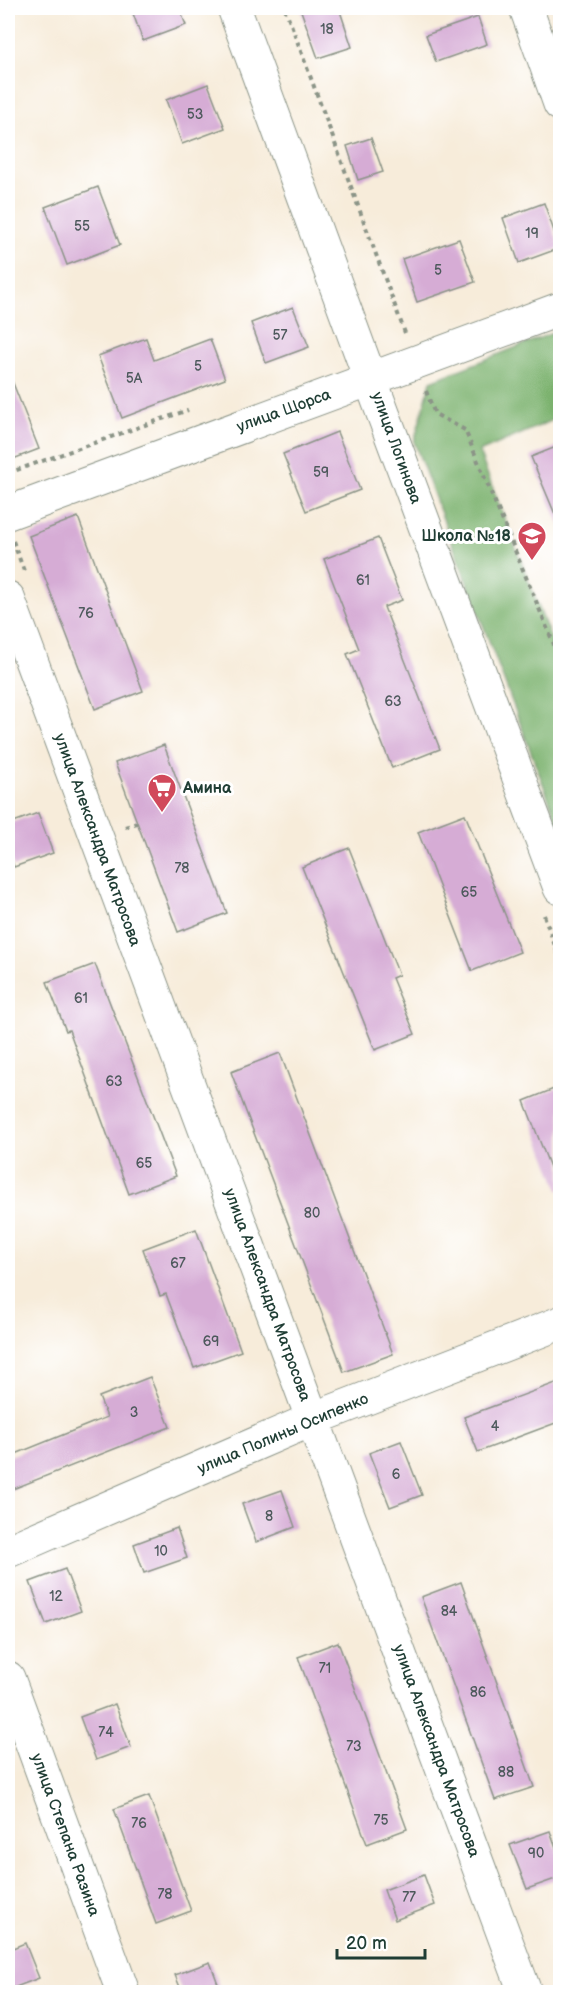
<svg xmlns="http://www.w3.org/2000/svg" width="568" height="2000" viewBox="0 0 568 2000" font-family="'Balsamiq Sans',sans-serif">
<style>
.forest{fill:#7cb26e;stroke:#4e7851;stroke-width:1.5}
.building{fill:#d6acd5}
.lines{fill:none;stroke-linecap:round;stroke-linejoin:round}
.minor-casing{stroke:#8b9487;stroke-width:35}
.path{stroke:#8b9487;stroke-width:4;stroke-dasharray:4.5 4.5;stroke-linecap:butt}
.minor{stroke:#fff;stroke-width:33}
.labels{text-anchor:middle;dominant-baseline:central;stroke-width:6;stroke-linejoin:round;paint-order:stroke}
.number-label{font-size:14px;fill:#4d595c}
.street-label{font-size:16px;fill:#1f3d34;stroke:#fff}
.poi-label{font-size:16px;font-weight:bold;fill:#1f3d34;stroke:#fff;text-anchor:end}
</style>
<rect width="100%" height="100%" fill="#fff"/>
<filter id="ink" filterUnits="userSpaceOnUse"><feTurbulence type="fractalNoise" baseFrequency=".0167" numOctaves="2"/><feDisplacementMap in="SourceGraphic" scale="12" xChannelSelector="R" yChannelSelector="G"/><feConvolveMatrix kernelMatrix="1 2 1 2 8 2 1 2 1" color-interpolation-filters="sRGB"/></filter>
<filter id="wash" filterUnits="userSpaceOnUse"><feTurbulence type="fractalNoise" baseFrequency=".008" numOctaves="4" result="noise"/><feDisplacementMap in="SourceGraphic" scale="24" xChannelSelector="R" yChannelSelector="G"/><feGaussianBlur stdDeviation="1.35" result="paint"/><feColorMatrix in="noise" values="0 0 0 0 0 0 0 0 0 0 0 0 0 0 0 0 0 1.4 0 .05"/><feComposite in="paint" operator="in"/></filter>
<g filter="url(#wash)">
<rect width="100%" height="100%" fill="#f7ecda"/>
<!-- forest -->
<polygon class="forest" points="560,330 560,417 479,452 560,663 560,829 414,442 431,381"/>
<g id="blocks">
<!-- building -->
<g class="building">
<polygon points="131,8 179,8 186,25 143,41"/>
<polygon points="300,8 339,8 352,47 318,58"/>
<polygon points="478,17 487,44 436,62 426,35"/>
<polygon points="208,84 225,128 182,144 166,100"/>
<polygon points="371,138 383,172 358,180 347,146"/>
<polygon points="98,187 120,245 67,265 45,207"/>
<polygon points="544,203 560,248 519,263 503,218"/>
<polygon points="459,239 475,282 417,302 402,259"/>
<polygon points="293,307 309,347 266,363 251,323"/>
<polygon points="146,338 154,360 210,339 225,379 122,418 98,356"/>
<polygon points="9,373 39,449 8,461 8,374"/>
<polygon points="337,432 360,490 306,511 283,454"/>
<polygon points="561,445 561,526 560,526 531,457"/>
<polygon points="78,517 143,691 95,709 29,536"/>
<polygon points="378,538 402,600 384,607 440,749 392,768 347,654 359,649 324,559"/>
<polygon points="164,745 227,913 178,932 115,763"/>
<polygon points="38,813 53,853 14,867 8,849 8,824"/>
<polygon points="465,814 520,952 472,971 418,832"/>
<polygon points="349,848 399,975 392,978 415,1034 375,1050 302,867"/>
<polygon points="95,964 176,1176 129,1194 69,1030 66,1031 47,982"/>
<polygon points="280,1053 393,1354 344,1372 231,1072"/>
<polygon points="561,1086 561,1190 559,1190 524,1101"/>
<polygon points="196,1229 241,1351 194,1368 166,1294 160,1296 143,1249"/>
<polygon points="150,1377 170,1427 8,1491 8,1457 107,1417 99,1397"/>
<polygon points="561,1381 561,1421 478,1452 464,1417"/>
<polygon points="401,1441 422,1495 390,1507 369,1453"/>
<polygon points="282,1490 295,1527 256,1542 242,1504"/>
<polygon points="177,1528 187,1558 144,1573 134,1544"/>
<polygon points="65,1569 81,1611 46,1624 30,1582"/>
<polygon points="461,1582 534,1787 495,1800 421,1597"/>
<polygon points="338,1642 407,1829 367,1844 298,1657"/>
<polygon points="115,1704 131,1747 96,1760 80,1717"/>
<polygon points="149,1796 191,1911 156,1924 114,1809"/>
<polygon points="550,1831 561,1861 561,1877 527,1889 510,1845"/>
<polygon points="424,1875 435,1905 395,1920 384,1890"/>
<polygon points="25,1943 39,1978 8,1990 8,1950"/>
<polygon points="210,1962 221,1992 182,1992 175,1975"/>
</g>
</g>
</g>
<g filter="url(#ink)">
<use href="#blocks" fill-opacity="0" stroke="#8b9487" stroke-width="1.5"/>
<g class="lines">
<!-- minor casing -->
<g class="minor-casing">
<g id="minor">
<polyline points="234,8 378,400 560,888"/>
<polyline points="526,8 560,104"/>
<path d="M8,513c184,-69 369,-135 552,-204"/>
<polyline points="8,598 525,1992"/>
<polyline points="8,1551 313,1419 560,1323"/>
<polyline points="8,1678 123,1992"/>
</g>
</g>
<!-- path -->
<g class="path">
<polyline points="285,8 405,333"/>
<polyline points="426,391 435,414 465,430 560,659"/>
<polyline points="8,473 188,410"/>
<polyline points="13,541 24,571"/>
<polyline points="125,827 137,823"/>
<polyline points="544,915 560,960"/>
</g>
<!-- minor -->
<use href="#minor" class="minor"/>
</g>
</g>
<!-- icons -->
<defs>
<g id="school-pin" transform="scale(1.5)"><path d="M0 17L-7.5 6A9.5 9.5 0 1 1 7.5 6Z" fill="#d1495b" stroke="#fff"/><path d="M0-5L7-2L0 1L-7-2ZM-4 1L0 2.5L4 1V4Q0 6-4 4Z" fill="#fff"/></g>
<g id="supermarket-pin" transform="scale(1.5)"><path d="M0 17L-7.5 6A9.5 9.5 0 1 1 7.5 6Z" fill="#d1495b" stroke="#fff"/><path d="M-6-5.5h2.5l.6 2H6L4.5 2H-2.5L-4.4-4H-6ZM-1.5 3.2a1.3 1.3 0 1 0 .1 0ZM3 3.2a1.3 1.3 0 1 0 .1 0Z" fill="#fff"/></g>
</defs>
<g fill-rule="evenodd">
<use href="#school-pin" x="532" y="536"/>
<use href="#supermarket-pin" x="162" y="788"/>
</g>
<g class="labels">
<!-- number labels -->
<g class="number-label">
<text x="327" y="29">18</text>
<text x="195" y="114">53</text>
<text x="82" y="226">55</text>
<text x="532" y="233">19</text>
<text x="438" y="270">5</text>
<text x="280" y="335">57</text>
<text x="198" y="366">5</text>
<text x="134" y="378">5А</text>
<text x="321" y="472">59</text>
<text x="363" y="580">61</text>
<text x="86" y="613">76</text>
<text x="393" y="701">63</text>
<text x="182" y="868">78</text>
<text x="469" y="892">65</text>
<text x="81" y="998">61</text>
<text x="114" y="1081">63</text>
<text x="144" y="1163">65</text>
<text x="312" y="1213">80</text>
<text x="178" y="1263">67</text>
<text x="211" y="1341">69</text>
<text x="134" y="1412">3</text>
<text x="495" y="1426">4</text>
<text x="396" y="1474">6</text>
<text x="269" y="1516">8</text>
<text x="161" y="1551">10</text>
<text x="56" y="1596">12</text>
<text x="449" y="1611">84</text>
<text x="325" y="1668">71</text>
<text x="478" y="1692">86</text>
<text x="106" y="1732">74</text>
<text x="354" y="1746">73</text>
<text x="506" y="1772">88</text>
<text x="381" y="1820">75</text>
<text x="139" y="1823">76</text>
<text x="536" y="1853">90</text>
<text x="165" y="1894">78</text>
<text x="409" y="1897">77</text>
</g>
<!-- street labels -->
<g class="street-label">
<text transform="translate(284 411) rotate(-20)">улица Щорса</text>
<text transform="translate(396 448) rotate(70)">улица Логинова</text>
<text transform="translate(97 840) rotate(70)">улица Александра Матросова</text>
<text transform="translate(267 1295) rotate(70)">улица Александра Матросова</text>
<text transform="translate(283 1434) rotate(-23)">улица Полины Осипенко</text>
<text transform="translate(436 1751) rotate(70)">улица Александра Матросова</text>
<text transform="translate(65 1835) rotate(70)">улица Степана Разина</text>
</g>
<!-- poi labels -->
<g class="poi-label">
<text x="511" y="536">Школа №18</text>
<text x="183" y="788" text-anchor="start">Амина</text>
</g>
</g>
<!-- margin -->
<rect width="568" height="2000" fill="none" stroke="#fff" stroke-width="30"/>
<!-- scale -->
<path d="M337 1949v9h88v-9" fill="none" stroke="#1f3d34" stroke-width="3"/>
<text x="346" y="1949" font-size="18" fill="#1f3d34" stroke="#ffffff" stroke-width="4.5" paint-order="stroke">20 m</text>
</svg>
